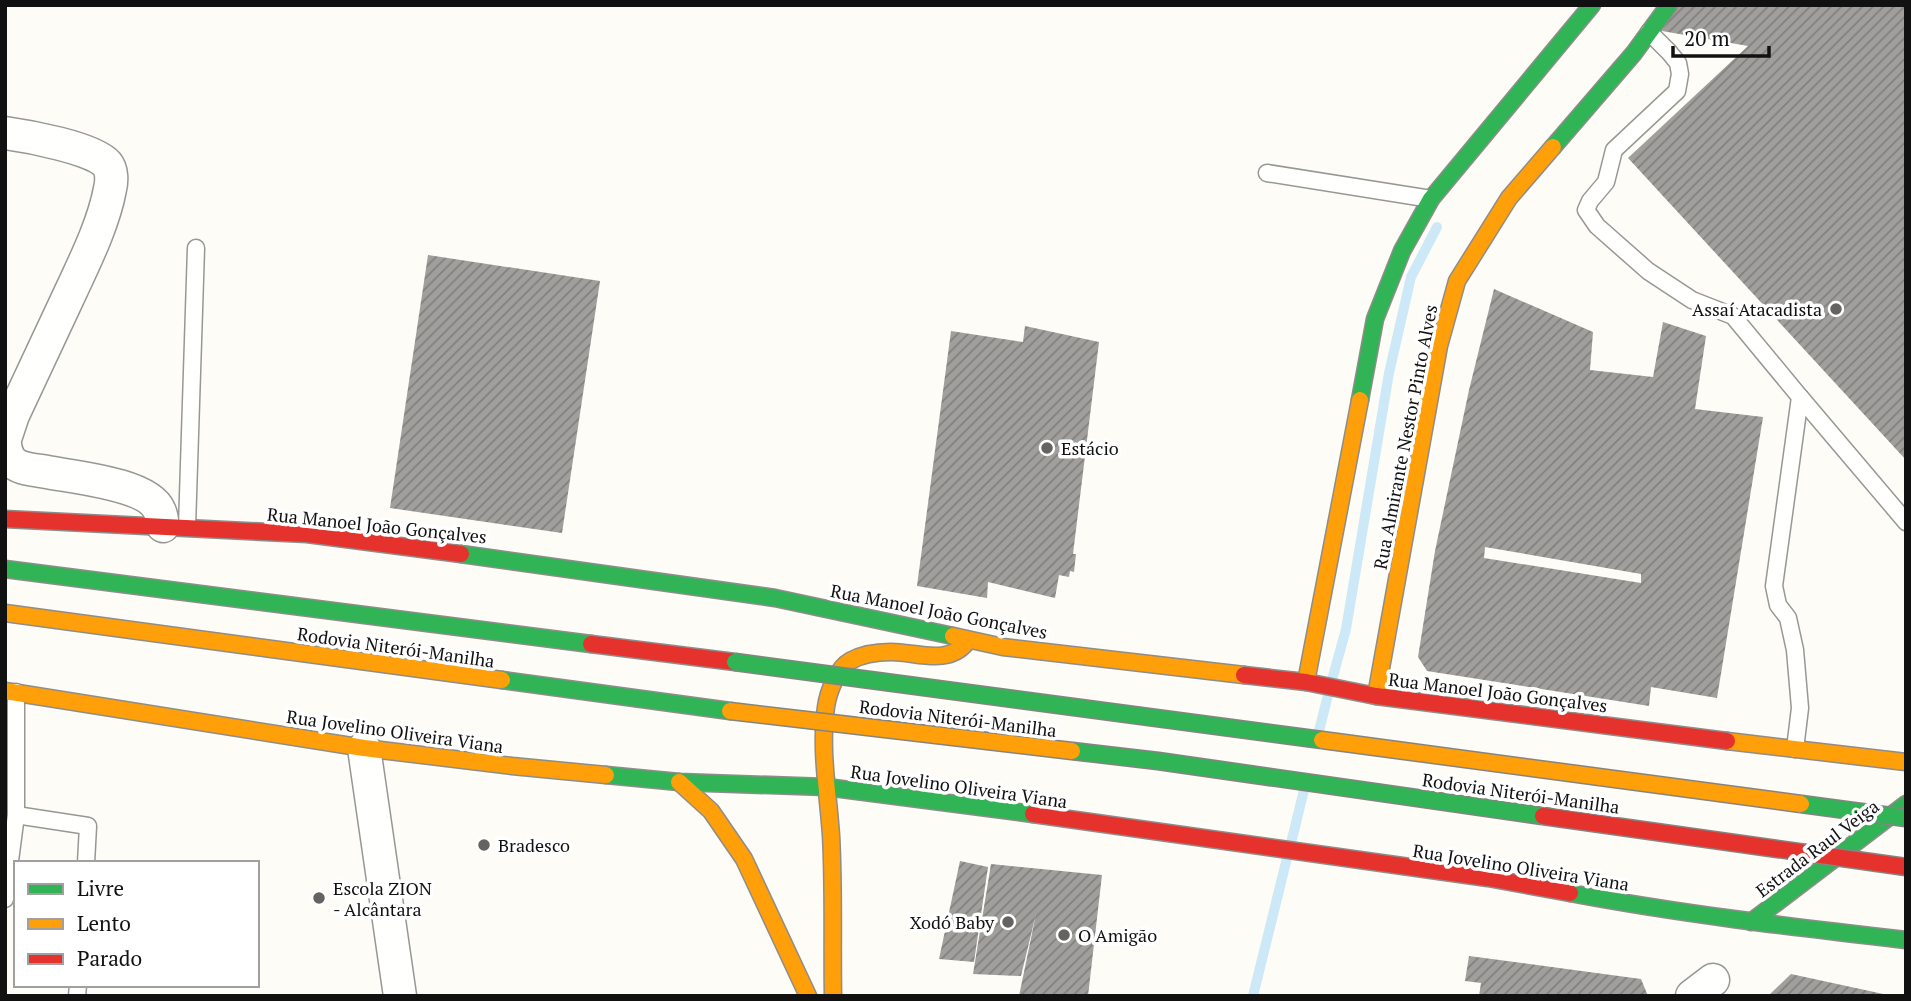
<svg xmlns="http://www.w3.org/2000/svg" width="1911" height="1001" viewBox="0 0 1911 1001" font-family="'PT Serif',serif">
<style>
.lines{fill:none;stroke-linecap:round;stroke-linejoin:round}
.stream{stroke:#cde8f7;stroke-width:10}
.building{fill:url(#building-hatch);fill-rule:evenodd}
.lane-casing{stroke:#979795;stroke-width:19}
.street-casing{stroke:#979795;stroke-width:35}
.fast-casing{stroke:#8e8d8b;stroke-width:19}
.slow-casing{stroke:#8e8d8b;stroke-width:19}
.jam-casing{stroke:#8e8d8b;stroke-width:19}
.lane{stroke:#fffffe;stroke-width:16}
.street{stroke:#fffffe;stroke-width:32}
.fast{stroke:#30b455;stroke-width:16}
.slow{stroke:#ff9f0a;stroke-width:16}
.jam{stroke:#e5322d;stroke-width:16}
.fast-bridge-casing{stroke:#858482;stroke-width:19;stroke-linecap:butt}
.slow-bridge-casing{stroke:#858482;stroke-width:19;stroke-linecap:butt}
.jam-bridge-casing{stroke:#858482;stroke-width:19;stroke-linecap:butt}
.fast-bridge{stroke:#30b455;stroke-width:16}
.slow-bridge{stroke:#ff9f0a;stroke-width:16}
.jam-bridge{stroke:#e5322d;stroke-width:16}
.poi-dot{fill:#646362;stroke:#fff;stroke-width:2.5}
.labels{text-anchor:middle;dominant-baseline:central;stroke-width:7;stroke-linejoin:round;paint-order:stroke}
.poi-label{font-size:18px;fill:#111;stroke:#fff;text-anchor:start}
.street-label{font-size:18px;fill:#111;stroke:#fff}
</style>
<defs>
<pattern id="building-hatch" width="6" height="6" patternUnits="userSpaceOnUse" patternTransform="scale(1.75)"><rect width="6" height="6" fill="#a19f9c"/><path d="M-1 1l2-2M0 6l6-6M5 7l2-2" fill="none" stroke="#82807e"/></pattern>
</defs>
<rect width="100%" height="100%" fill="#fdfcf7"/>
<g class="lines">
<!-- stream -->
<g class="stream">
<polyline points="1332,680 1346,629 1389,373 1411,277 1437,227"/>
<polyline points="1319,731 1328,695"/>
<polyline points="1291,843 1304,790"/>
<polyline points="1253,996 1287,858"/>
</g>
</g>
<!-- building -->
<g class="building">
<polygon points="1677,5 1906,5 1906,460 1628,158 1748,46 1662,31"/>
<polygon points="428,255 600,281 562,533 390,508"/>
<path d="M1494,289l99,43 -3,38 63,7 10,-55 43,14 -11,73 68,8 -46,281 -66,-11 -2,19 -222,-35 -9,-14 17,-106 34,-161zM1485,547l156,27v9l-157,-25z"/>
<polygon points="1025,326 1099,342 1073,554 1076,554 1074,572 1070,571 1069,577 1059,575 1055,598 988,582 987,598 917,586 951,331 1023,342"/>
<polygon points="960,861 988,867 974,962 939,959"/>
<polygon points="991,864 1102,875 1088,996 1019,996 1036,914 1021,976 973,974"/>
<polygon points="1469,956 1641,979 1648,996 1479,996 1481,983 1465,981"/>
<polygon points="1791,974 1888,995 1888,996 1768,996"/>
</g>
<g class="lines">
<!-- lane casing -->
<g class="lane-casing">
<g id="lane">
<polyline points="1649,32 1669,52 1678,63 1680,74 1677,91 1614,150 1606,182 1590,201 1586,210 1597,226 1648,271 1692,300 1733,316 1800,397 1774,586 1778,605 1788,618 1795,650 1800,708 1795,749"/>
<polyline points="1267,173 1431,199"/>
<polyline points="1800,397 1906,522"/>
<polyline points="187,527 196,248"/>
<polyline points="16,815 88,826 86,863"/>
<polyline points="5,899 16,815 16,692"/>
<polyline points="77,996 78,985"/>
</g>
</g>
<!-- street casing -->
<g class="street-casing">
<g id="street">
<path d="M5,133c22,3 88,15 102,31 5,6 5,17 3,25 -6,33 -24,70 -38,100 -20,42 -39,84 -59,126l-8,24"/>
<path d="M5,445c1,7 4,15 10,19 9,6 22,6 32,8 26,5 101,12 112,38 3,5 3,11 4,16"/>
<polyline points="364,748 400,996"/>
<polyline points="1692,996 1713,980"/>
</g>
</g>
<!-- fast casing -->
<g class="fast-casing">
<g id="fast">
<polyline points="1553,147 1634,53 1669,5"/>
<polyline points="1360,400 1375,319 1402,251 1431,199 1592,5"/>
<polyline points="461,554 775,598 953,636"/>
<polyline points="5,569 591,644"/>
<polyline points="502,680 730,711"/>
<polyline points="606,775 679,782 826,787 1033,814"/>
<path d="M1570,893c111,21 223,34 336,47"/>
<polyline points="1751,922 1906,804"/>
</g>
</g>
<!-- slow casing -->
<g class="slow-casing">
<g id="slow">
<polyline points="5,613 502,680"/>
<polyline points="953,636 1003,647 1244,675"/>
<polyline points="1306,682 1360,400"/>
<polyline points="5,691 364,748 512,766 606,775"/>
<polyline points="1376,696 1439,346 1457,281 1509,198 1553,147"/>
<polyline points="1727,741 1906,762"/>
<polyline points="679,782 711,811 744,859 808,996"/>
<path d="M833,996c-1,-53 1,-108 -2,-161 -3,-43 -11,-86 -5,-128 2,-14 11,-39 24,-46 12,-7 28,-9 41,-9 26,0 57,14 76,-10"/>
</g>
</g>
<!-- jam casing -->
<g class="jam-casing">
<g id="jam">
<polyline points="5,519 307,534 461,554"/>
<polyline points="591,644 735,662"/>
<polyline points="1244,675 1306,682 1376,696 1727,741"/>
<polyline points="1033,814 1488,878 1570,893"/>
</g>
</g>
<!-- lane -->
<use href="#lane" class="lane"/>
<!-- street -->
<use href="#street" class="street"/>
<!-- fast -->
<use href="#fast" class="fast"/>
<!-- slow -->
<use href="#slow" class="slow"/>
<!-- jam -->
<use href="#jam" class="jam"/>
<!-- fast-bridge casing -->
<g class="fast-bridge-casing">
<g id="fast-bridge">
<polyline points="735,662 1322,740"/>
<polyline points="1072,751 1158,761 1543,816"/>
<polyline points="1801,804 1906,818"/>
</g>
</g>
<!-- slow-bridge casing -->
<g class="slow-bridge-casing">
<g id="slow-bridge">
<polyline points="730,711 1072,751"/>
<polyline points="1322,740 1801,804"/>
</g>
</g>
<!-- jam-bridge casing -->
<g class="jam-bridge-casing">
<polyline id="jam-bridge" points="1543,816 1906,867"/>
</g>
<!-- fast-bridge -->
<use href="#fast-bridge" class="fast-bridge"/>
<!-- slow-bridge -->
<use href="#slow-bridge" class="slow-bridge"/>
<!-- jam-bridge -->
<use href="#jam-bridge" class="jam-bridge"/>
</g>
<!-- markers -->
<g class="poi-dot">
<circle cx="1836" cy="309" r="7"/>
<circle cx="1047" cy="448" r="7"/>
<circle cx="484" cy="845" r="7"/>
<circle cx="319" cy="898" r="7"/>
<circle cx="1008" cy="922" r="7"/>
<circle cx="1064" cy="935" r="7"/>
</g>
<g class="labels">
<!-- poi labels -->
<g class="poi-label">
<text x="1822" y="309" text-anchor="end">Assaí Atacadista</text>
<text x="1061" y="448">Estácio</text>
<text x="498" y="845">Bradesco</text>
<text x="333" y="888">Escola ZION<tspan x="333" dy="21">- Alcântara</tspan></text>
<text x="994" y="922" text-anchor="end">Xodó Baby</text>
<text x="1078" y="935">O Amigão</text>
</g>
<!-- street labels -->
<g class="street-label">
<text transform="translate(1405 437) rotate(-79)">Rua Almirante Nestor Pinto Alves</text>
<text transform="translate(377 525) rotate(6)">Rua Manoel João Gonçalves</text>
<text transform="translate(939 611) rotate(11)">Rua Manoel João Gonçalves</text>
<text transform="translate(396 647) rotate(8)">Rodovia Niterói-Manilha</text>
<text transform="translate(1498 692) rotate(7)">Rua Manoel João Gonçalves</text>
<text transform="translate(958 718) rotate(7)">Rodovia Niterói-Manilha</text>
<text transform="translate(395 731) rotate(8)">Rua Jovelino Oliveira Viana</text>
<text transform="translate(959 786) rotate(8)">Rua Jovelino Oliveira Viana</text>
<text transform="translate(1521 793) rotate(8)">Rodovia Niterói-Manilha</text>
<text transform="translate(1817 848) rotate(-37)">Estrada Raul Veiga</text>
<text transform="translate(1521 867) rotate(9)">Rua Jovelino Oliveira Viana</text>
</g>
</g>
<!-- border -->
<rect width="1911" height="1001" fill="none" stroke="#111111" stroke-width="14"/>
<!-- legend -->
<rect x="14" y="861" width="245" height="126" fill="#ffffff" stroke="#a0a0a0" stroke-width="2"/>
<rect x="28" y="884" width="35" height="10" fill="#30b455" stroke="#a0a0a0" stroke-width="2"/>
<text x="77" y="896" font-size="21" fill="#111111">Livre</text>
<rect x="28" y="919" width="35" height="10" fill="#ff9f0a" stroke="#a0a0a0" stroke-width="2"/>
<text x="77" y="931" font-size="21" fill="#111111">Lento</text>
<rect x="28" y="954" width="35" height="10" fill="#e5322d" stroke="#a0a0a0" stroke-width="2"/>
<text x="77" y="966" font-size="21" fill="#111111">Parado</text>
<!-- scale -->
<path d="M1673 46v10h96v-10" fill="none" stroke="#111111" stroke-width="3.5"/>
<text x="1684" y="46" font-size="21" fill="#111111" stroke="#ffffff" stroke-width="5" paint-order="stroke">20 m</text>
</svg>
